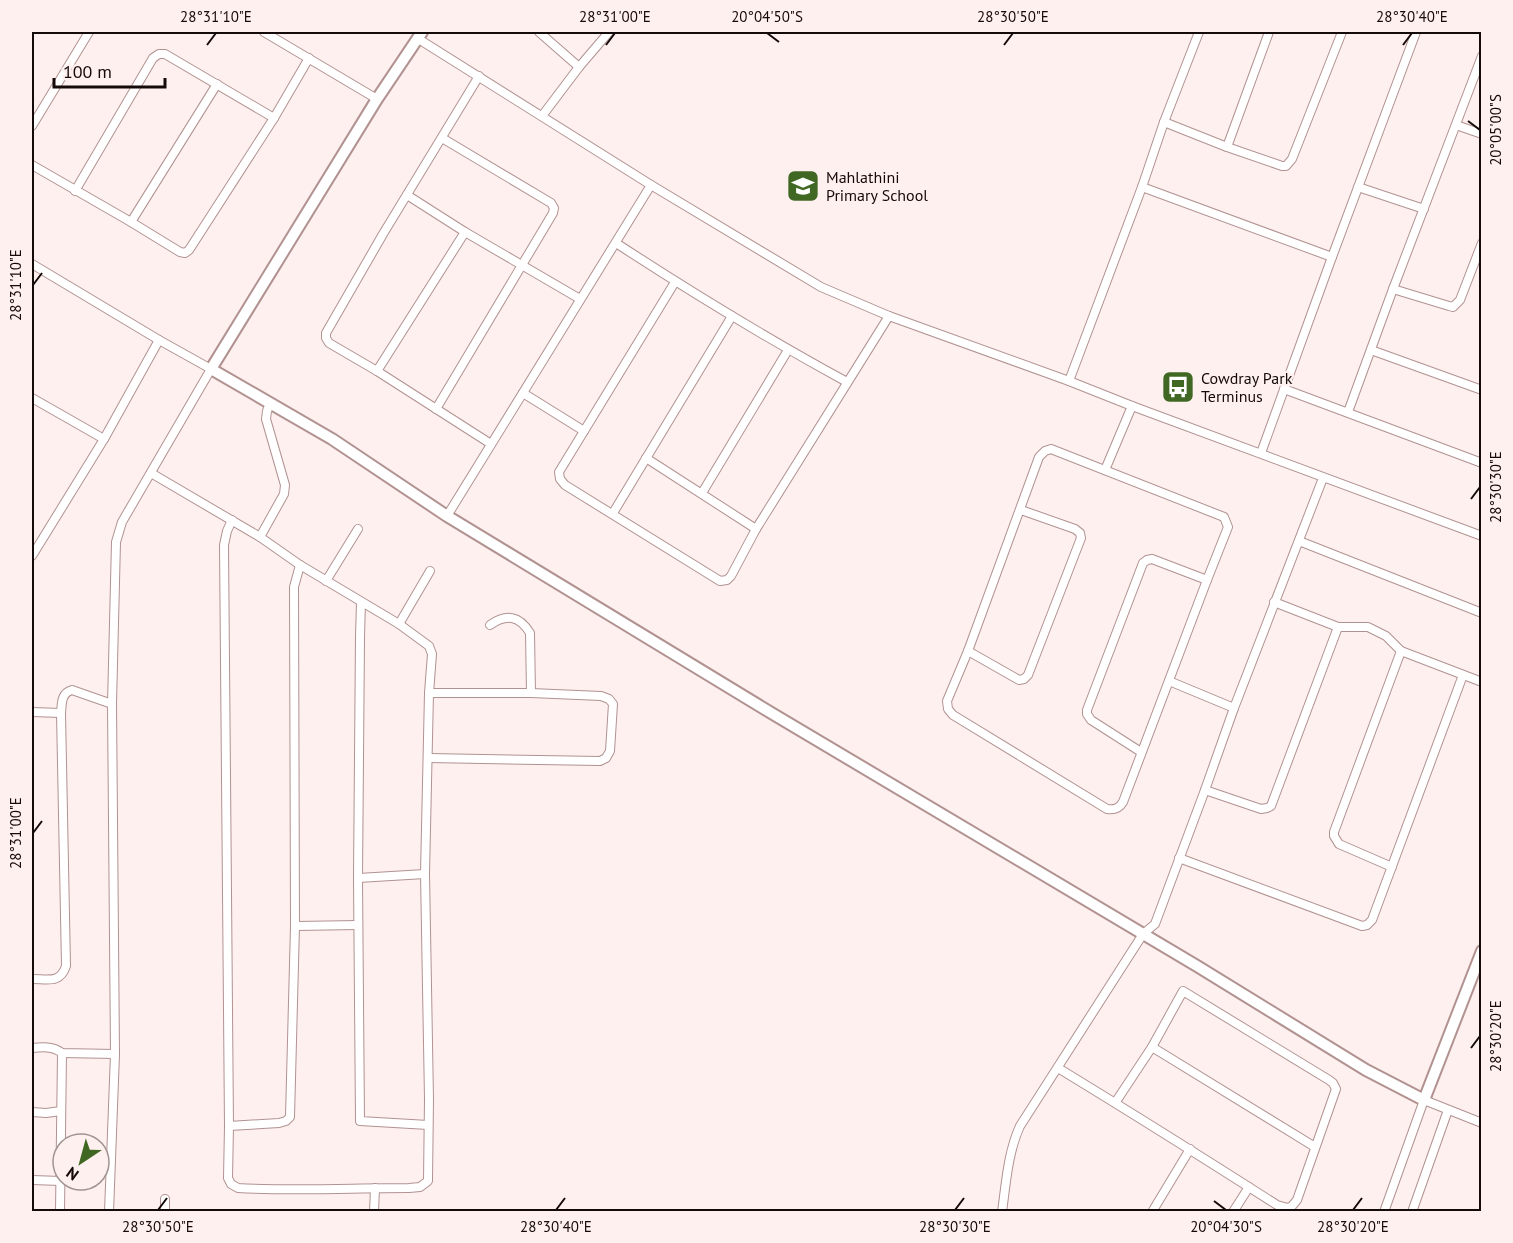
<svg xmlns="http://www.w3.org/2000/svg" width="1513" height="1243" viewBox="0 0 1513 1243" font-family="'PT Sans',sans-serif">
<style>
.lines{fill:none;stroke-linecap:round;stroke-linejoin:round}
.street-casing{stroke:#b19291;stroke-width:10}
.secondary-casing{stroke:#b19291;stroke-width:14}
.street{stroke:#fff;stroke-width:8}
.secondary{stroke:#fff;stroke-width:10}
.ticks{fill:none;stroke:#140a09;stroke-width:2}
.labels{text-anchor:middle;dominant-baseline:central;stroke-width:4.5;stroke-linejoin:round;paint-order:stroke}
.poi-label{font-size:16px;fill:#140a09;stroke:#fef0ef;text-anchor:start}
.neatline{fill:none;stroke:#140a09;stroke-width:2}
.ticks-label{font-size:15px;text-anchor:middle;fill:#140a09}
</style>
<rect width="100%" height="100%" fill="#fef0ef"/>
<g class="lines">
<!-- street casing -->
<g class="street-casing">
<g id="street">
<polyline points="264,32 377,99"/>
<polyline points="539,32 579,67"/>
<polyline points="417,38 651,185 821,287 889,316 1069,381 1132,406 1482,536"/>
<polyline points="479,76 383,234 326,333 326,338 329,343 377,371 491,444"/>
<polyline points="542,116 579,67 609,32"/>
<polyline points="1164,122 1227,147 1282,166 1286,166 1292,159 1342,32"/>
<polyline points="1456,125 1482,134"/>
<polyline points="32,126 89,32"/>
<polyline points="1227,147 1269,32"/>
<polyline points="32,165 131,222 180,252 185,253 189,250 274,118 309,58"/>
<polyline points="1142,187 1332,257"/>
<polyline points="1358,187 1424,209"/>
<polyline points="75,191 153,58 159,54 165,54 274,118"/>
<polyline points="407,195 465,232 580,299"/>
<polyline points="131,222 217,84"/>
<path d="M616,243c75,49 152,96 231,139"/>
<polyline points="32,264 159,340 211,369 122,522 116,542 112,704 115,1054 109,1212"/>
<polyline points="675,282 559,472 560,479 565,485 720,581 727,580 731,576 756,529 889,316"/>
<polyline points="1393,289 1449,306 1453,307 1460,300 1482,243"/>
<polyline points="1371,350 1482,390"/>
<polyline points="377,371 465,232"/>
<polyline points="1069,381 1142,187 1164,122 1199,32"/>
<polyline points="1284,389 1482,463"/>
<polyline points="523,393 584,431"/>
<polyline points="32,398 104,439"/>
<polyline points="436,409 553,213 554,208 551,203 442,138"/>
<polyline points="1348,412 1393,289 1482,56"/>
<path d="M1051,449l173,68 4,10 -21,53 -84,222c-4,7 -9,8 -16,7l-154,-94 -5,-6 -1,-8 21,-50 71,-194 6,-6z"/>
<polyline points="1261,453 1332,257 1416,32"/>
<polyline points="646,458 756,529"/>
<polyline points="1105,470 1132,406"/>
<path d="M151,473l109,64 40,28 99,59 30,22 3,8 -3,39 -4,181 4,225 -1,82 -8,6 -11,1c-57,0 -114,3 -171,0l-7,-4 -3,-6 1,-52"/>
<polyline points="702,493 788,350"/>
<polyline points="613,513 732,316"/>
<polyline points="447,516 651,185"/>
<polyline points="232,520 227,531 224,545 229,1126 279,1123 286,1121 290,1117 295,926 294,587 300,565"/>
<polyline points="260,537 284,494 285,485 266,419 267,411 270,403"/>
<polyline points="1299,541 1482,613"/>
<polyline points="32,556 104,439 159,340"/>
<polyline points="326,581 358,529"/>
<polyline points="361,602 360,637 358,878 360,1121 428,1125"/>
<polyline points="1274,602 1338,627 1368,627 1386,636 1401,651 1482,682"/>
<polyline points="399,624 430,571"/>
<path d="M490,625c16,-11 29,-10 40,8l1,60"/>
<polyline points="968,651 1019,680 1024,679 1028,675 1081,538 1080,533 1075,529 1021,510"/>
<polyline points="1169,681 1234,708"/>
<polyline points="32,712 61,713"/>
<polyline points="1141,752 1091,720 1087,714 1087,710 1143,563 1147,560 1152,559 1207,580"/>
<polyline points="428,758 600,761 606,758 610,751 613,704 609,699 601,696 531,693 429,693"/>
<polyline points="1205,790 1261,809 1267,808 1271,806 1338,627"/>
<polyline points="1179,858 1362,926 1367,925 1372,920 1463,675"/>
<polyline points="1392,867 1339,844 1334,836 1334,832 1401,651"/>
<polyline points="358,878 425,874"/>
<polyline points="295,926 358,925"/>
<path d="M32,979c16,0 28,5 34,-13l-5,-253c1,-10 0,-20 11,-23l40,14"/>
<polyline points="1152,1047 1315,1147"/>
<path d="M32,1048c10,-1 21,-2 30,5l53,1"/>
<path d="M1058,1068c74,45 147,91 219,137l11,3 4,-2 5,-6 39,-111 -3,-6 -4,-3 -146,-89 -31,56 -37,56"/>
<polyline points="32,1112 46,1113 61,1111"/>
<polyline points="32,1180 61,1181"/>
<polyline points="165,1199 165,1212"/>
<polyline points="60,1212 62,1053"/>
<polyline points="374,1212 375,1188"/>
<path d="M1002,1212c4,-29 6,-60 18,-86l123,-192 12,-10 50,-134 29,-82 89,-230"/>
<polyline points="1152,1212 1190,1149"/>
<polyline points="1233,1212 1249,1187"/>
<polyline points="1384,1212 1424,1100 1482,1123"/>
<polyline points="1412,1212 1448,1110"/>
</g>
</g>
<!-- secondary casing -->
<g class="secondary-casing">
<polyline id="secondary" points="422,32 377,99 211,369 332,439 447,516 773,714 1197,966 1366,1070 1424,1100 1482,951"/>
</g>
<!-- street -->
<use href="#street" class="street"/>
<!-- secondary -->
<use href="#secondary" class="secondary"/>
</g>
<!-- ticks -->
<path class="ticks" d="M767,33l12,9M207,45l9,-12M606,45l9,-12M1004,45l9,-12M1403,45l9,-12M1468,121l12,9M33,285l9,-12M1471,499l9,-12M33,833l9,-12M1471,1048l9,-12M1214,1201l12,9M158,1210l9,-12M556,1210l9,-12M955,1210l9,-12M1353,1210l9,-12"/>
<!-- icons -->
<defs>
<g id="school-square" transform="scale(1.725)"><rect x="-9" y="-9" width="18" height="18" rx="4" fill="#406823" stroke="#fef0ef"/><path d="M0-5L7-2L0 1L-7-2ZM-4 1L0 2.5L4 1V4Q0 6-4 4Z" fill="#fff"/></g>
<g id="bus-square" transform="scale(1.725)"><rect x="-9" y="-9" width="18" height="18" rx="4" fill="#406823" stroke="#fef0ef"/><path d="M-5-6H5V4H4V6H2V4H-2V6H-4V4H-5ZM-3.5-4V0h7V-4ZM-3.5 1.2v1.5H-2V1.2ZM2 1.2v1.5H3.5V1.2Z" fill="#fff"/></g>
</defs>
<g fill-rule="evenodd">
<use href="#school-square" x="803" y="186"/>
<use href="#bus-square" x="1178" y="387"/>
</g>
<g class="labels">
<!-- poi labels -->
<g class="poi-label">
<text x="826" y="177">Mahlathini<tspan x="826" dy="18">Primary School</tspan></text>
<text x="1201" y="378">Cowdray Park<tspan x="1201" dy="18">Terminus</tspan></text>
</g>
</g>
<!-- border -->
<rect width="1513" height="1243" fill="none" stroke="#fef0ef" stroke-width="66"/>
<!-- north arrow -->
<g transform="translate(81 1162) rotate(216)"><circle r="28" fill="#fef0ef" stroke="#a09493" stroke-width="1.5"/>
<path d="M0-4.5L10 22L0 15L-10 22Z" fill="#406823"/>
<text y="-9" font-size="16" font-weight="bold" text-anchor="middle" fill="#140a09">N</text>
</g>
<!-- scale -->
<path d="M54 78v9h111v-9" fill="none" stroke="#140a09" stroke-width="3"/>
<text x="63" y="78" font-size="18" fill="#140a09" stroke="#fef0ef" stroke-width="4.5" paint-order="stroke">100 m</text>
<rect x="33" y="33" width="1447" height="1177" class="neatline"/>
<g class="ticks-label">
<text x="216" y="22">28°31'10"E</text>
<text x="615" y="22">28°31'00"E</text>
<text x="767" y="22">20°04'50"S</text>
<text x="1013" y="22">28°30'50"E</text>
<text x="1412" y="22">28°30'40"E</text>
<text transform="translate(1496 130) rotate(-90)" y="5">20°05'00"S</text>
<text transform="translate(16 285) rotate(-90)" y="5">28°31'10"E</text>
<text transform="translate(1496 487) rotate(-90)" y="5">28°30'30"E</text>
<text transform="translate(16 833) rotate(-90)" y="5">28°31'00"E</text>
<text transform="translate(1496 1036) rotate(-90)" y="5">28°30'20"E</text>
<text x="158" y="1232">28°30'50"E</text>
<text x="556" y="1232">28°30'40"E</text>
<text x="955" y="1232">28°30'30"E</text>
<text x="1226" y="1232">20°04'30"S</text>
<text x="1353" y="1232">28°30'20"E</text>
</g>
</svg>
